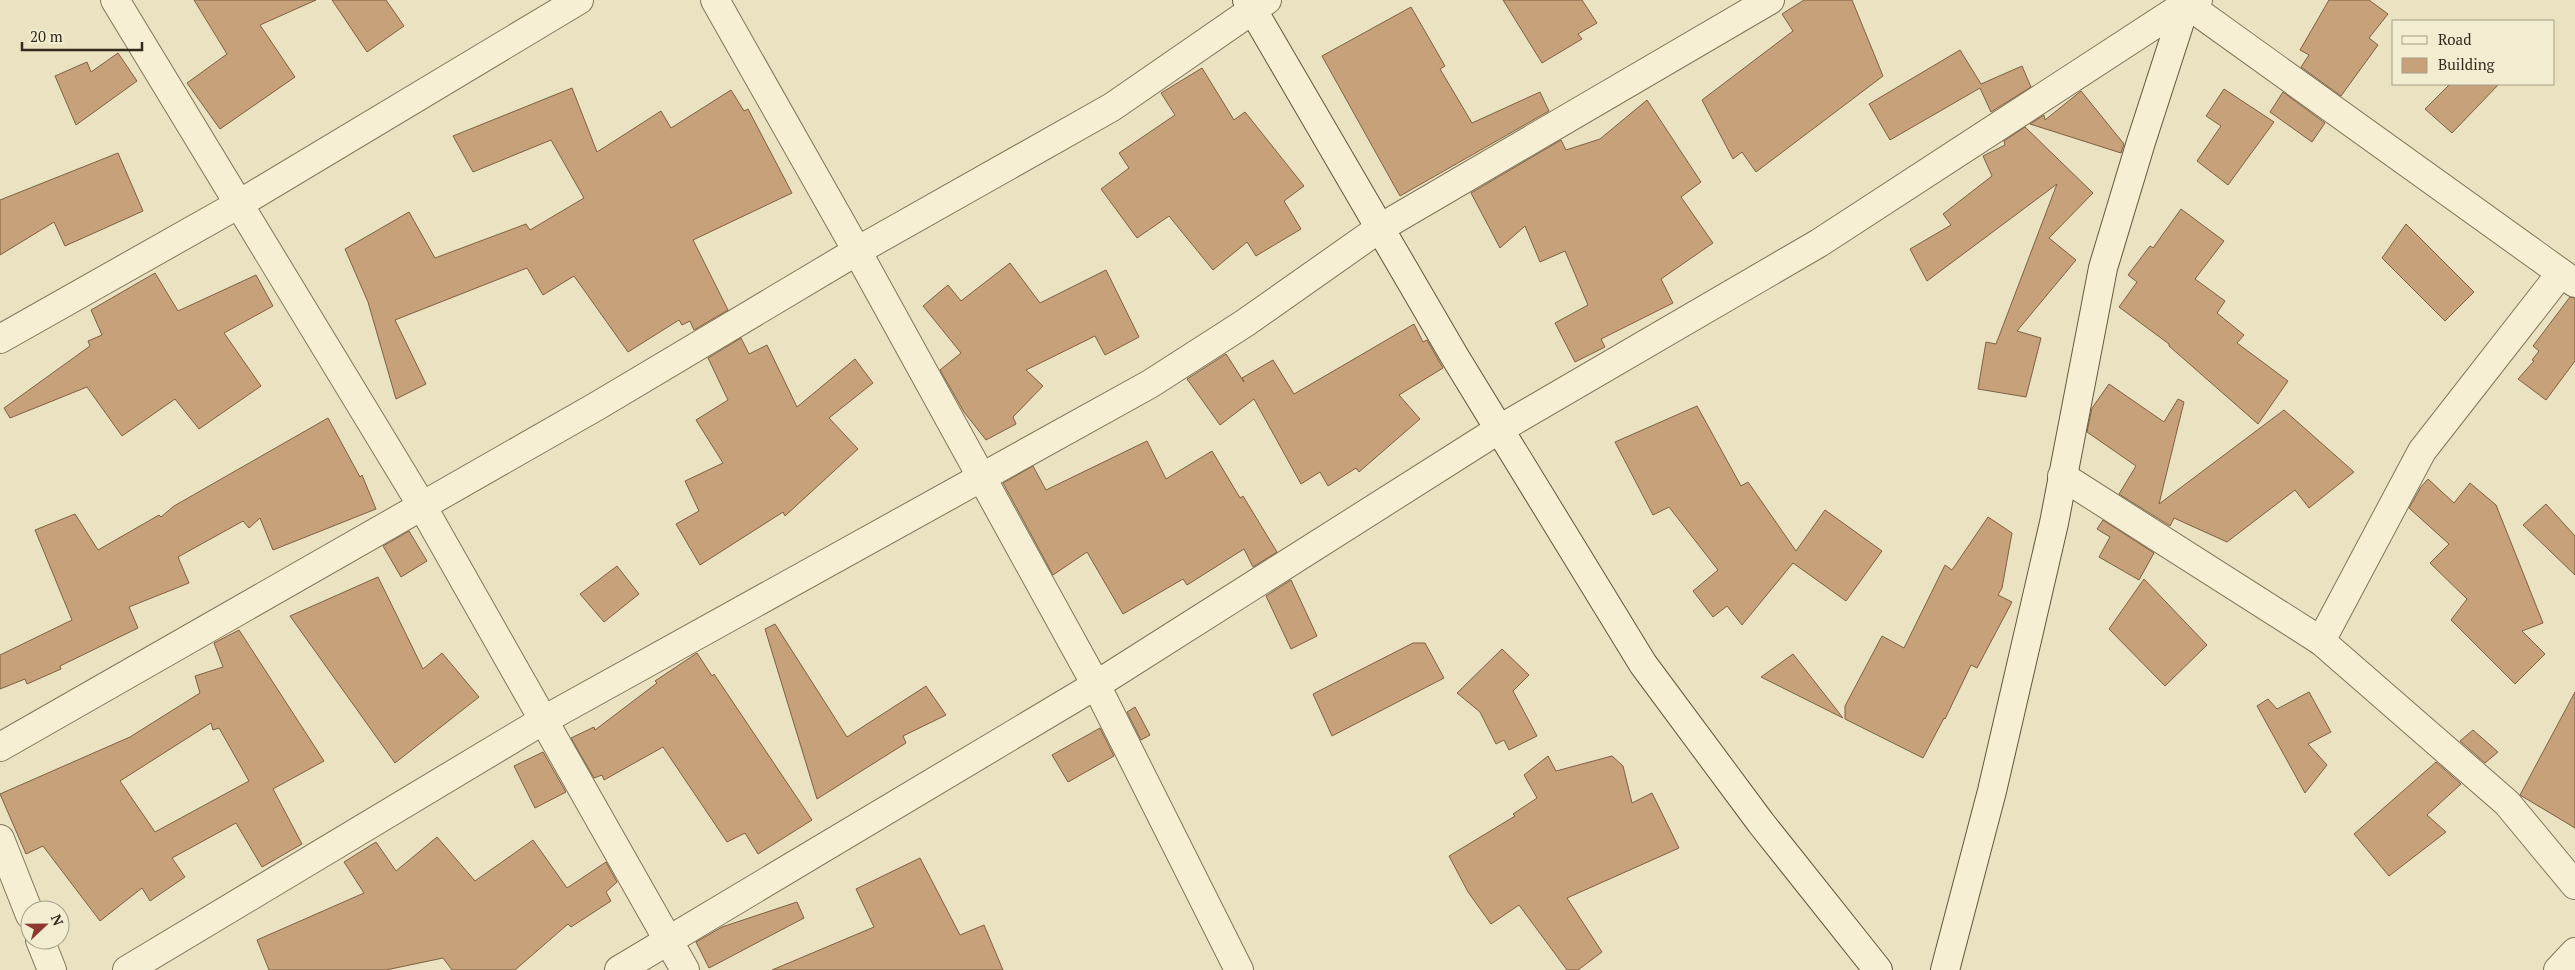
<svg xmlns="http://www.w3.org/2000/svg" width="2575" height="970" viewBox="0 0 2575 970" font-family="'PT Serif',serif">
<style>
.building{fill:#c6a179;stroke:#7f6142;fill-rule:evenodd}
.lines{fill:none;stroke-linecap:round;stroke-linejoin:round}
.street-casing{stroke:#82745a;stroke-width:30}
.secondary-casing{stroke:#64553d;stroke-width:30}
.street{stroke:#f6efd3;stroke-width:28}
.secondary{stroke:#f6efd3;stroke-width:28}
</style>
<rect width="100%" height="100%" fill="#eae2c1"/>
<!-- building -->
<g class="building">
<polygon points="194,0 316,0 260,25 295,77 220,129 187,83 227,54"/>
<polygon points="332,0 386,0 404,26 367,52"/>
<polygon points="1503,0 1582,0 1597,23 1578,34 1582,39 1542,63"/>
<polygon points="1804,0 1852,0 1883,76 1756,172 1742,152 1733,159 1702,100 1793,31 1782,14"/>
<polygon points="2329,0 2369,0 2388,14 2369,38 2378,45 2341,96 2301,67 2309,55 2300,50"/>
<polygon points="1411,7 1445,66 1440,69 1472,123 1540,92 1549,111 1400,196 1322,56"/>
<polygon points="1960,50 1981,84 2022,66 2031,87 1991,112 1980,88 1890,140 1869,104"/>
<polygon points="118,53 137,81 76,125 55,76 87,62 91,72"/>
<polygon points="1202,68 1234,120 1245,112 1304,186 1284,201 1301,229 1256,256 1247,242 1213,270 1169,216 1137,238 1101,189 1129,168 1119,153 1175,115 1161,93"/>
<polygon points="2450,84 2499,84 2452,133 2425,109"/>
<polygon points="572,88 597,152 661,111 671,128 731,90 744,111 748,109 792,193 693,240 728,310 694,330 690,321 682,325 679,320 628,352 574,276 543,295 527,268 395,320 426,384 396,399 368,302 345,249 409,212 435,258 526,224 530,230 584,198 551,140 473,172 453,136"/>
<polygon points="2224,89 2274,122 2228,185 2197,161 2221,126 2206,116"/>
<polygon points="2081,91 2124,144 2121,153 2030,124 2044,115 2045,120"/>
<polygon points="2283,92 2325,123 2312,142 2270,112"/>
<polygon points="1647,100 1701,182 1681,197 1713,243 1661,279 1673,303 1601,339 1605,347 1575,362 1555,323 1588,305 1565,251 1540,262 1525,226 1500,248 1471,193 1561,140 1566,150 1600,139"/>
<polygon points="2025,127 2093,193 2049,238 2076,260 2017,331 2041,338 2026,397 1978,389 1986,342 1996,344 2057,184 1927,281 1910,249 1951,225 1943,214 1992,176 1983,156 2005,145 2004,141"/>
<polygon points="118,153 143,211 65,246 54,222 0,255 0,200"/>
<polygon points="2181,209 2224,241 2195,279 2225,301 2217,313 2244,335 2237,343 2288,381 2258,424 2169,346 2169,344 2119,307 2137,282 2128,275 2150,246 2153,248"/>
<polygon points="2406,224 2474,292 2445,321 2382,258"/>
<polygon points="1010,263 1040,303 1106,270 1139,337 1105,355 1095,336 1026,370 1043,386 1013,417 1016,424 986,440 964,412 940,370 961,353 923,306 948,285 961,301"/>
<polygon points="155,273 178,311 256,275 273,306 224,333 261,386 199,429 175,399 122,436 87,387 10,418 4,408 90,346 88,341 102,335 91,310"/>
<polygon points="2570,297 2575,298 2575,361 2546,400 2518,379 2534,361 2532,360 2539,351 2533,346"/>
<polygon points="1414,324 1423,342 1427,340 1443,368 1399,395 1420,419 1359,472 1356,468 1328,486 1320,472 1301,484 1254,399 1220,425 1187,379 1226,354 1244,382 1242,378 1273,360 1294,394"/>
<polygon points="741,338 749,354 767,345 797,407 855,359 873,383 829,418 858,449 785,516 783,512 700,565 676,524 699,511 685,481 723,463 696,420 728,400 708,358"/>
<polygon points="2109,384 2164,422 2178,399 2184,402 2159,504 2284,410 2354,472 2309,508 2295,490 2227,542 2174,518 2170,526 2119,494 2136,466 2087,432 2092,408"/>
<polygon points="1697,406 1741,486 1748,482 1796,551 1825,510 1882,551 1846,601 1793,563 1742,625 1727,606 1713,617 1693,591 1718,570 1669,507 1653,515 1615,442"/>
<polygon points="328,418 360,477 362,475 376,509 273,550 260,518 249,528 243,521 178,557 189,583 129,607 138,628 60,666 61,669 27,684 25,679 0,689 0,655 72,620 35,530 75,514 98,550 159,515 161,517 174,506"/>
<polygon points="1147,441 1166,479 1212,451 1240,498 1243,496 1277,552 1253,567 1244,549 1187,585 1183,579 1123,614 1087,552 1053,575 1003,483 1033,466 1046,490"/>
<polygon points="2428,479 2454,503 2470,483 2496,505 2543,623 2522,631 2545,654 2515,684 2451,620 2467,599 2430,563 2449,544 2409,508 2421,487"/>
<polygon points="2546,504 2575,536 2575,575 2523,525"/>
<polygon points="1988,517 2012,533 2002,588 1998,595 2012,602 1977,668 1971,665 1945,719 1944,718 1923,758 1845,719 1845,706 1882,636 1904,648 1945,565 1952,570"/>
<polygon points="2103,520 2154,553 2139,580 2099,557 2110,537 2097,529"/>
<polygon points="409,531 427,561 401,577 383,546"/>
<polygon points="617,566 639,594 604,622 580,594"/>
<polygon points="378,577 423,669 442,653 479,697 395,763 290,616"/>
<polygon points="2144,579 2207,645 2165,686 2109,629"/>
<polygon points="1291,580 1317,636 1291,649 1266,596"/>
<polygon points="775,624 847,737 926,686 946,715 903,736 906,743 817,799 765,629"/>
<path d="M239,630l85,131 -51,28 29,55 -40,23 -26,-44 -64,35 13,19 -35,24 -8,-13 -42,33 -57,-75 -17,8 -26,-60 130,-57 70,-44 -5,-17 28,-9 -9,-24zM211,723l2,7 6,-2 30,53 -94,51 -35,-51z"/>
<polygon points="1413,643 1425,643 1444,678 1332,736 1313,694"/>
<polygon points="1502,649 1529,675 1513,691 1537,736 1509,750 1504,740 1496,744 1480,712 1457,693"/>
<polygon points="697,653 712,676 714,674 812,820 758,854 745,833 727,842 663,747 604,780 602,775 594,778 571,738 594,727 595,730 657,683 655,681"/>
<polygon points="1793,654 1843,718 1761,677"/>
<polygon points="2309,692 2331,732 2308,744 2327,765 2305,793 2257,706 2268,699 2277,709"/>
<polygon points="2575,692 2575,828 2520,795"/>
<polygon points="1135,707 1150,735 1141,740 1127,712"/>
<polygon points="1100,728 1114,756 1068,782 1052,755"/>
<polygon points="2473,730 2498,752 2485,763 2460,741"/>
<polygon points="543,752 566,792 535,808 514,766"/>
<polygon points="1548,756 1556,771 1612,756 1623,766 1632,803 1652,793 1679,848 1567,898 1602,952 1578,970 1567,970 1519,905 1491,924 1468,892 1449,856 1515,816 1513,814 1537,798 1524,775"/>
<polygon points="2436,762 2461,784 2427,815 2446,832 2389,876 2354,834"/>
<polygon points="437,837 475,881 533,840 567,888 606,862 617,882 606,892 611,901 571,927 568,924 515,970 452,970 443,958 386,970 269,970 257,940 364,893 344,862 376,842 396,871"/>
<polygon points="920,858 960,935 984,925 1003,970 772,970 874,927 856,889"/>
<polygon points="797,902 804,918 709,968 696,942 722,927"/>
</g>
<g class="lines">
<!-- street casing -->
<g class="street-casing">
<g id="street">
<polyline points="115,0 421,504 685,970"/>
<polyline points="715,0 857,251 1096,685 1239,970"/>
<polyline points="2181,0 2575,283"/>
<polyline points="0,339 239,204 579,0"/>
<polyline points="2062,476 2321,641 2507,803 2575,885"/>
<polyline points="2321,641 2422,451 2561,273"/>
<polyline points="0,747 597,406 857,251 1112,107 1267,0"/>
<polyline points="0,839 30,915"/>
<polyline points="40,940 52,970"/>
<polyline points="127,970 542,721 1150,384 1245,323 1380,228 1770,0"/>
<polyline points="619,970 1096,685 1498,430 1819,243 2186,4 2198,0"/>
<polyline points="2558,970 2575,952"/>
</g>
</g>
<!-- secondary casing -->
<g class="secondary-casing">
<g id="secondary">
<polyline points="1247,0 1455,357 1643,664 1761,823 1878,970"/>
<polyline points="1945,970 1992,791 2054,523 2103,268 2141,142 2187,0"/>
</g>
</g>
<!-- street -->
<use href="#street" class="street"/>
<!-- secondary -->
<use href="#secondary" class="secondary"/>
</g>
<!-- legend -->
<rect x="2392" y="20" width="162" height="65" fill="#f2ecd0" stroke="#a69e88"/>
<rect x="2402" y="36" width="25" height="8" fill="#f6efd3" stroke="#a69e88"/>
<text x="2438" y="45" font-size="15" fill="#332a1d">Road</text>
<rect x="2402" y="58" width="25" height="15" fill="#c6a179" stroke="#a69e88"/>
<text x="2438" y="70" font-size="15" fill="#332a1d">Building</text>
<!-- north arrow -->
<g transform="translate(45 925) rotate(68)"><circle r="24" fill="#f2ecd0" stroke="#a69e88"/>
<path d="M0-4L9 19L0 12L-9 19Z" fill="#8d382f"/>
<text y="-8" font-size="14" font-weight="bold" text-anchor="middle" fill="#332a1d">N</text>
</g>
<!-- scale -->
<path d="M22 42v8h120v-8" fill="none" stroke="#332a1d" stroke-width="2.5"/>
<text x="30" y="42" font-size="15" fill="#332a1d" stroke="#f2ecd0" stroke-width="4" paint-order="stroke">20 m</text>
</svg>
